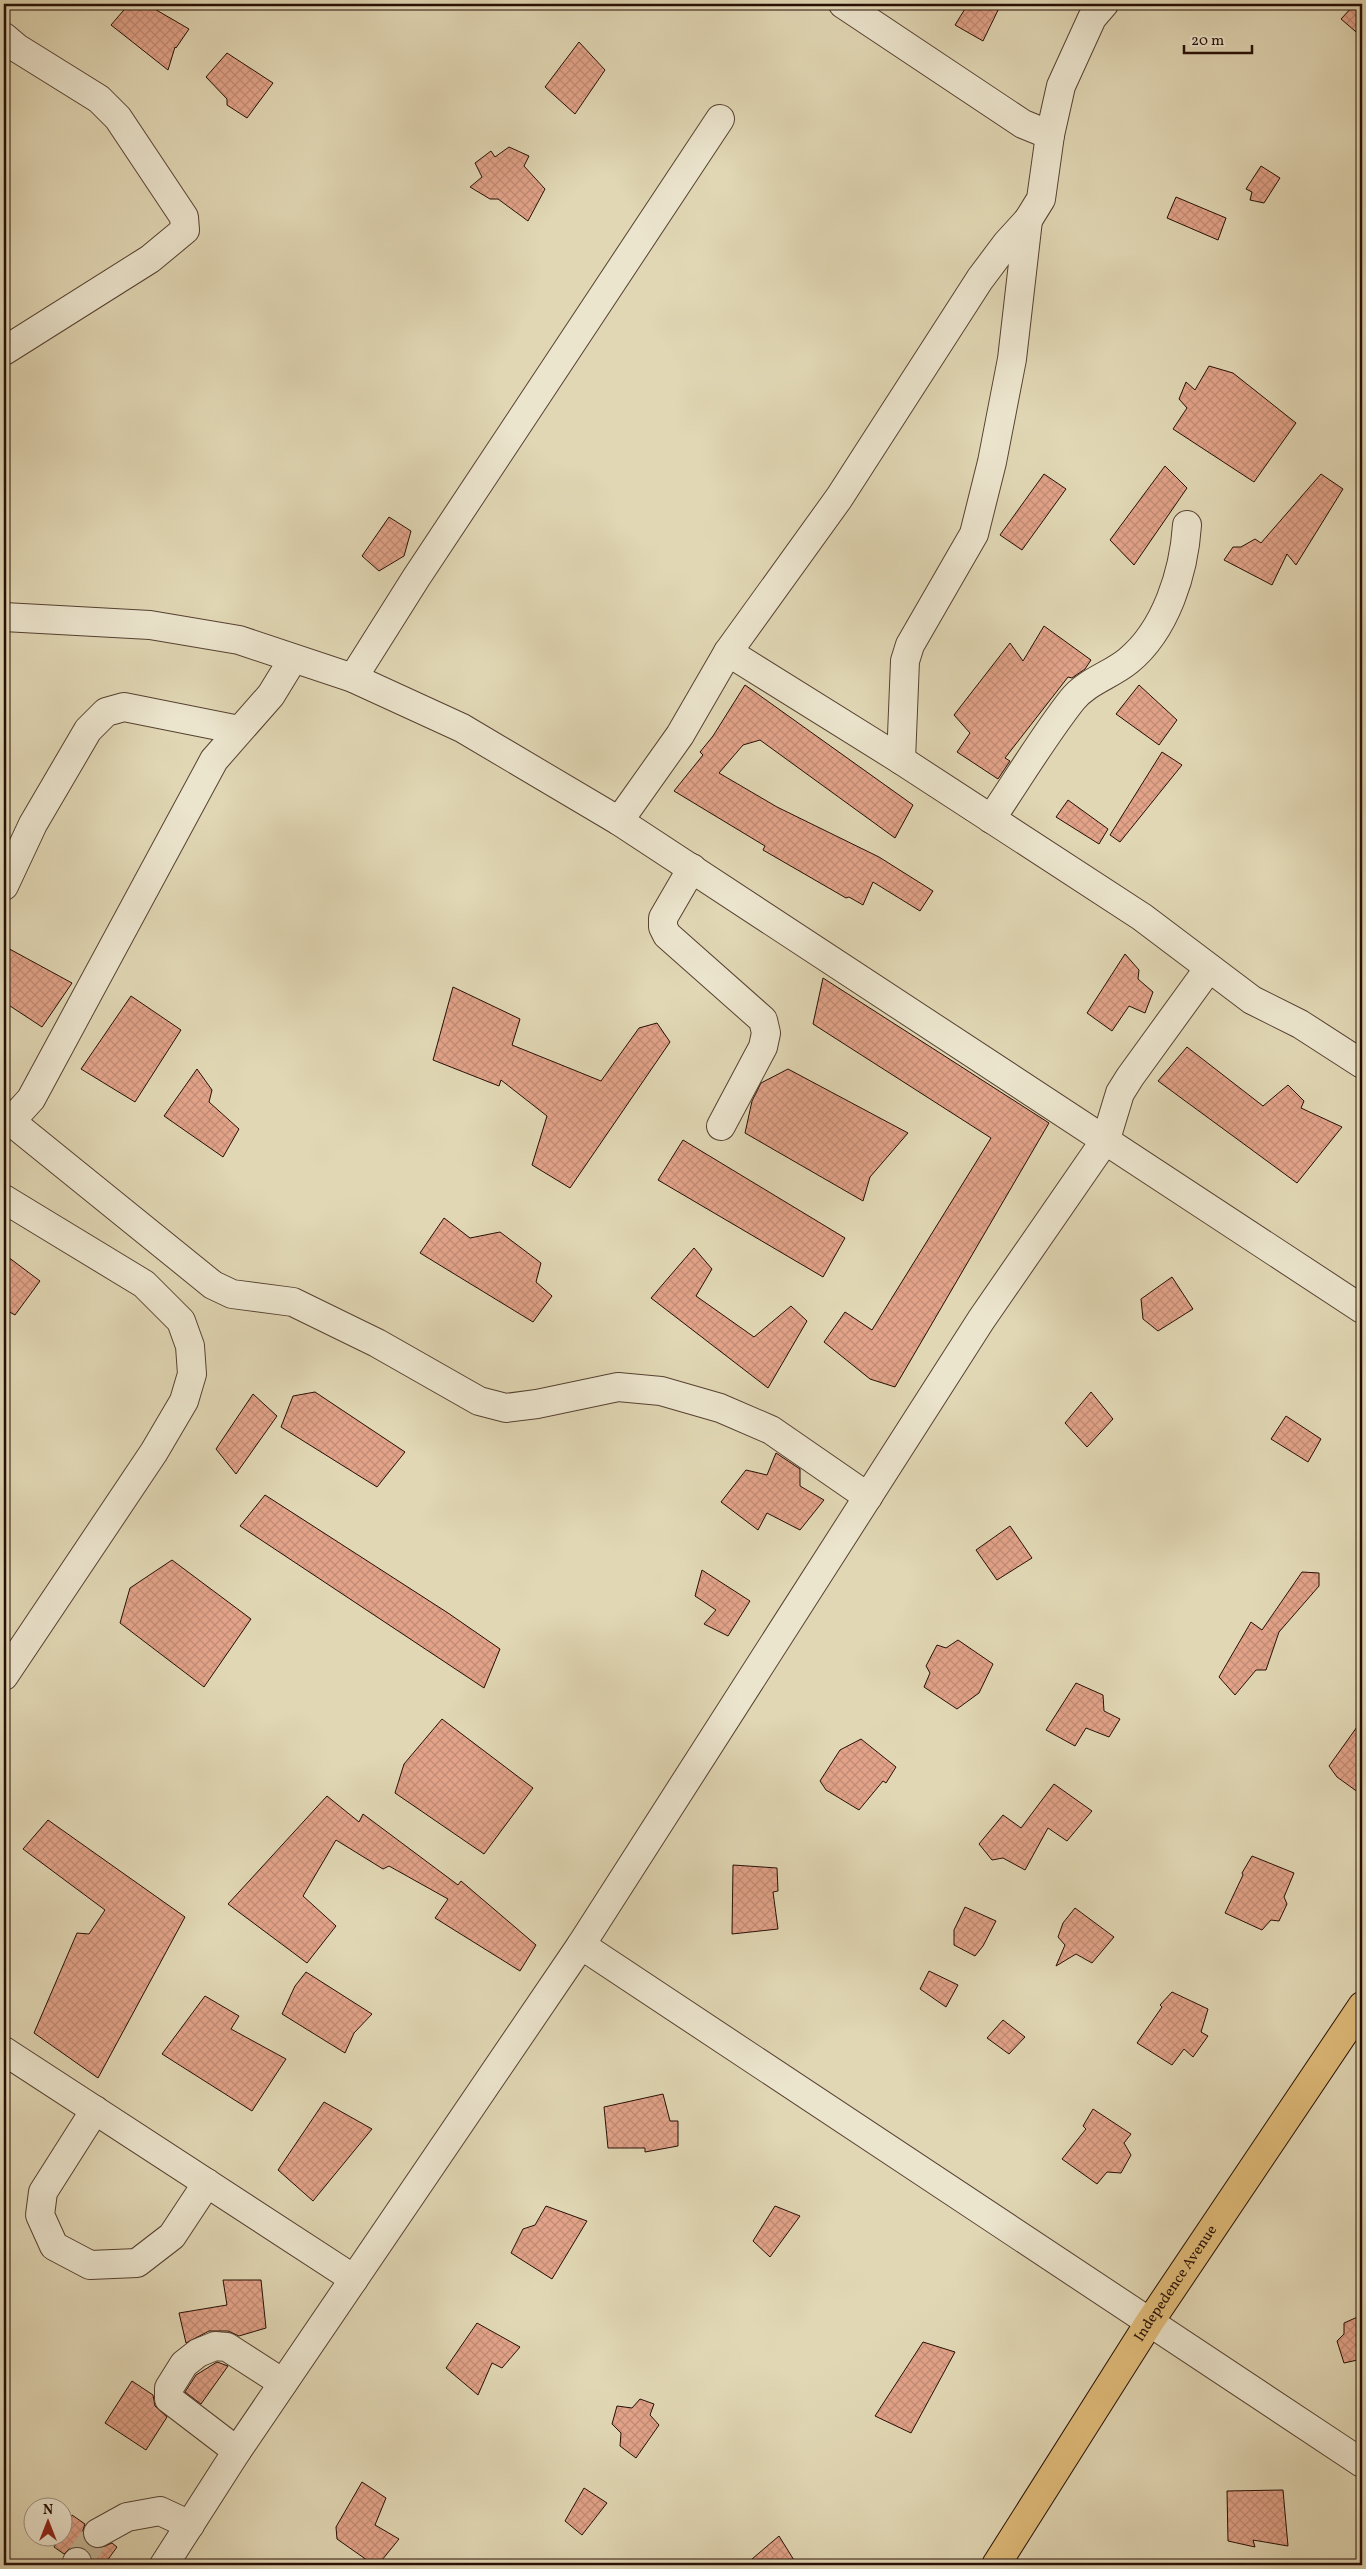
<svg xmlns="http://www.w3.org/2000/svg" width="1366" height="2569" viewBox="0 0 1366 2569" font-family="Vollkorn,serif">
<style>
.building{fill:url(#building-cross-hatch);stroke:#270f05}
.lines{fill:none;stroke-linecap:round;stroke-linejoin:round}
.minor-tunnel{stroke:#c5b99a;stroke-width:28;stroke-dasharray:28 14;stroke-linecap:butt}
.minor-casing{stroke:#564131;stroke-width:30}
.major-casing{stroke:#270f05;stroke-width:30}
.minor{stroke:#ece5ce;stroke-width:28}
.major{stroke:#e0bc7a;stroke-width:28}
.labels{text-anchor:middle;dominant-baseline:central;stroke-width:4;stroke-linejoin:round;paint-order:stroke}
.street-label{font-size:15px;fill:#270f05;stroke:#ece5ce}
</style>
<defs>
<pattern id="building-cross-hatch" width="8" height="8" patternUnits="userSpaceOnUse" patternTransform="scale(1.25)"><rect width="8" height="8" fill="#e2a389"/><path d="M0 0l8 8M0 8l8-8" fill="none" stroke="#c28b75"/></pattern>
</defs>
<rect width="100%" height="100%" fill="#e1d7b4"/>
<filter id="stains"><feTurbulence type="fractalNoise" baseFrequency=".004" numOctaves="4"/><feColorMatrix values="0 0 0 0 .2 0 0 0 0 .09 0 0 0 0 .02 0 0 0 .5 -.17"/></filter>
<radialGradient id="worn" r=".72"><stop offset=".6" stop-color="#630" stop-opacity="0"/><stop offset="1" stop-color="#630" stop-opacity=".3"/></radialGradient>
<!-- building -->
<g class="building">
<polygon points="129,4 146,4 189,29 176,48 175,47 168,70 111,25"/>
<polygon points="968,4 1001,4 983,41 955,25"/>
<polygon points="1353,6 1362,14 1362,37 1341,19"/>
<polygon points="579,42 605,70 575,114 545,87"/>
<polygon points="227,53 273,83 247,118 227,105 227,99 206,77"/>
<polygon points="509,147 529,156 524,166 545,189 528,221 498,199 490,199 470,187 482,177 475,163 491,151 495,157"/>
<polygon points="1261,166 1280,178 1264,203 1250,200 1252,192 1246,189"/>
<polygon points="1176,197 1226,218 1218,240 1167,218"/>
<polygon points="1209,366 1233,373 1296,423 1254,482 1173,429 1187,408 1179,399 1186,382 1195,390"/>
<polygon points="1165,466 1187,488 1134,565 1110,540"/>
<polygon points="1044,474 1066,489 1022,550 1000,535"/>
<polygon points="1321,474 1343,489 1296,565 1287,554 1272,585 1224,560 1233,547 1241,547 1255,539 1261,543"/>
<polygon points="389,517 411,531 404,556 379,571 362,556"/>
<polygon points="1044,626 1091,660 1085,669 1072,678 1068,677 1005,758 1010,761 998,779 957,752 970,733 954,715 1010,643 1023,661"/>
<polygon points="745,685 913,805 895,838 760,740 743,745 719,773 777,807 879,857 933,891 920,911 873,882 863,905 849,897 846,898 763,850 765,846 674,791 703,755 700,752 713,736"/>
<polygon points="1139,685 1177,720 1159,745 1116,714"/>
<polygon points="1162,752 1182,765 1120,842 1110,835"/>
<polygon points="1068,800 1108,829 1099,844 1056,817"/>
<polygon points="4,946 72,983 42,1027 4,1002"/>
<polygon points="1125,954 1139,970 1138,979 1153,992 1145,1013 1129,1006 1112,1031 1087,1013"/>
<polygon points="823,978 1049,1123 895,1387 870,1379 824,1342 845,1312 872,1330 991,1138 813,1024"/>
<polygon points="453,987 520,1019 512,1045 601,1081 639,1028 657,1023 670,1042 570,1188 532,1165 547,1116 501,1080 499,1086 433,1060"/>
<polygon points="131,996 181,1030 135,1102 81,1069"/>
<polygon points="1187,1047 1263,1106 1288,1085 1304,1101 1301,1108 1342,1127 1297,1183 1158,1081"/>
<polygon points="197,1069 212,1090 209,1102 239,1129 223,1157 164,1116"/>
<polygon points="788,1069 908,1133 870,1177 863,1201 745,1133 752,1101 761,1083"/>
<polygon points="683,1140 845,1238 823,1277 658,1180"/>
<polygon points="444,1218 470,1238 500,1232 541,1263 536,1282 552,1296 533,1322 420,1253"/>
<polygon points="694,1248 712,1269 696,1296 754,1337 791,1306 807,1321 768,1388 651,1298"/>
<polygon points="4,1254 40,1281 15,1315 4,1309"/>
<polygon points="1172,1277 1193,1309 1158,1331 1143,1319 1141,1299"/>
<polygon points="315,1392 405,1452 377,1487 281,1427 293,1396"/>
<polygon points="1091,1392 1113,1419 1087,1447 1065,1423"/>
<polygon points="253,1394 277,1416 236,1474 216,1449"/>
<polygon points="1286,1416 1321,1439 1308,1462 1271,1439"/>
<polygon points="776,1453 800,1469 800,1486 824,1500 800,1530 767,1513 758,1530 721,1502 746,1470 767,1475"/>
<polygon points="265,1495 448,1613 500,1649 484,1688 240,1526"/>
<polygon points="1010,1526 1032,1558 997,1580 976,1550"/>
<polygon points="172,1560 251,1619 204,1687 120,1623 130,1588"/>
<polygon points="702,1570 750,1601 728,1636 704,1624 716,1610 695,1596"/>
<polygon points="1302,1572 1319,1573 1319,1586 1279,1632 1266,1670 1256,1670 1235,1695 1219,1677 1251,1622 1262,1630"/>
<polygon points="958,1640 993,1664 979,1693 957,1709 924,1687 930,1673 926,1666 937,1645 946,1648"/>
<polygon points="1076,1683 1103,1695 1104,1711 1120,1719 1109,1737 1086,1728 1075,1746 1046,1730"/>
<polygon points="442,1719 533,1788 484,1854 395,1793 404,1764"/>
<polygon points="1362,1720 1362,1795 1337,1777 1329,1766"/>
<polygon points="861,1739 896,1767 886,1783 883,1781 859,1810 826,1790 820,1781 840,1750"/>
<polygon points="1054,1784 1092,1811 1067,1841 1048,1828 1025,1870 1003,1858 992,1860 979,1844 1003,1815 1021,1828"/>
<polygon points="327,1796 359,1822 363,1814 458,1885 461,1881 536,1945 520,1971 435,1918 448,1899 389,1866 383,1869 336,1840 303,1896 336,1926 307,1963 228,1904"/>
<polygon points="48,1820 185,1917 98,2078 34,2033 77,1933 89,1934 105,1910 23,1849"/>
<polygon points="1252,1856 1294,1873 1284,1897 1287,1904 1279,1921 1271,1920 1262,1930 1225,1913 1243,1875 1242,1873"/>
<polygon points="733,1865 777,1868 778,1891 773,1892 778,1929 732,1934"/>
<polygon points="965,1907 996,1921 983,1946 975,1956 954,1945 954,1930"/>
<polygon points="1075,1908 1114,1937 1092,1963 1076,1954 1056,1966 1065,1945 1058,1937 1063,1923"/>
<polygon points="929,1971 958,1985 946,2007 920,1989"/>
<polygon points="306,1972 372,2014 354,2033 345,2053 282,2014 295,1986"/>
<polygon points="1172,1992 1208,2009 1201,2032 1208,2036 1193,2057 1184,2049 1172,2065 1137,2043 1162,2007 1160,2005"/>
<polygon points="205,1996 239,2016 231,2029 286,2059 252,2111 162,2054"/>
<polygon points="1003,2020 1025,2037 1009,2054 987,2038"/>
<polygon points="663,2094 670,2121 678,2121 678,2146 645,2152 645,2148 608,2148 604,2107"/>
<polygon points="324,2102 372,2129 313,2201 278,2170"/>
<polygon points="1093,2109 1131,2134 1124,2143 1131,2155 1121,2173 1107,2172 1097,2184 1062,2159 1086,2129 1083,2126"/>
<polygon points="546,2206 587,2221 552,2279 511,2253 523,2229 535,2225"/>
<polygon points="775,2206 800,2216 770,2257 753,2241"/>
<polygon points="223,2280 261,2280 266,2328 239,2336 228,2331 209,2331 186,2343 179,2313 227,2305"/>
<polygon points="1362,2315 1362,2359 1344,2363 1337,2341 1344,2334 1344,2323"/>
<polygon points="477,2323 520,2347 502,2368 492,2363 478,2395 446,2368"/>
<polygon points="923,2342 955,2352 911,2433 875,2416"/>
<polygon points="217,2362 228,2366 201,2404 185,2392 196,2375"/>
<polygon points="132,2381 153,2395 155,2406 167,2417 146,2450 105,2423"/>
<polygon points="640,2399 654,2404 650,2415 659,2425 636,2458 620,2446 621,2433 612,2424 617,2406 632,2408"/>
<polygon points="362,2482 386,2498 375,2525 399,2539 378,2565 374,2565 337,2539 336,2527"/>
<polygon points="584,2488 607,2503 582,2535 565,2521"/>
<polygon points="1283,2490 1288,2546 1253,2540 1255,2547 1228,2541 1227,2491"/>
<polygon points="72,2515 85,2524 82,2533 84,2540 90,2546 98,2549 112,2543 117,2547 104,2565 93,2565 91,2555 84,2548 77,2546 70,2548 64,2554 54,2547 60,2536 62,2536 62,2532"/>
<polygon points="779,2536 797,2565 745,2565"/>
</g>
<g class="lines">
<!-- minor-tunnel -->
<polyline class="minor-tunnel" points="77,2562 98,2533"/>
<!-- minor casing -->
<g class="minor-casing">
<g id="minor">
<polyline points="843,4 1023,124 1050,135"/>
<polyline points="4,37 17,48 99,99 118,118 184,217 185,230 150,259 4,351"/>
<polyline points="4,617 150,625 239,640 353,678 462,728 619,821 1362,1309"/>
<polyline points="728,652 901,760 1142,917 1252,1000 1300,1024 1362,1064"/>
<polyline points="353,678 416,578 720,119"/>
<polyline points="901,760 905,661 910,645 974,534 992,462 1012,359 1028,220"/>
<path d="M991,819c27,-40 52,-82 81,-119 14,-18 39,-25 56,-39 38,-31 56,-89 59,-136"/>
<polyline points="619,821 680,735 728,652 839,498 980,279 1007,243 1028,220 1041,199 1050,135 1061,86 1092,18 1104,4"/>
<polyline points="692,868 663,918 663,927 667,935 763,1020 766,1033 763,1047 721,1126"/>
<polyline points="4,886 33,824 88,730 106,712 124,707 239,730"/>
<polyline points="4,1116 213,1285 232,1294 293,1302 377,1343 479,1401 506,1408 537,1404 618,1387 661,1391 720,1408 771,1430 868,1497"/>
<polyline points="11,1121 31,1099 214,760 271,695 293,659"/>
<polyline points="4,1199 144,1284 181,1321 190,1346 192,1374 184,1401 154,1452 4,1676"/>
<polyline points="581,1945 1362,2463"/>
<polyline points="4,2051 354,2279"/>
<polyline points="95,2110 43,2192 40,2215 54,2246 90,2265 137,2263 172,2236 207,2183"/>
<polyline points="237,2451 169,2399 169,2388 184,2364 198,2353 215,2346 227,2347 283,2383"/>
<polyline points="98,2533 127,2517 160,2511 190,2525"/>
<polyline points="77,2565 77,2562"/>
<polyline points="164,2565 237,2451 581,1945 981,1320 1106,1139 1120,1093 1130,1077 1209,968"/>
</g>
</g>
<!-- major casing -->
<g class="major-casing">
<g id="major">
<path id="s1" d="M996,2565l153,-242 213,-317"/>
</g>
</g>
<!-- minor -->
<use href="#minor" class="minor"/>
<!-- major -->
<use href="#major" class="major"/>
</g>
<g class="labels">
<!-- street labels -->
<g class="street-label">
<text stroke="none"><textPath href="#s1" startOffset="334">Indepedence Avenue</textPath></text>
</g>
</g>
<!-- margin -->
<rect width="1366" height="2569" fill="none" stroke="#e1d7b4" stroke-width="20"/>
<rect x="5" y="5" width="1356" height="2559" fill="none" stroke="#270f05" stroke-width="2.5"/>
<rect x="10" y="10" width="1346" height="2549" fill="none" stroke="#270f05"/>
<!-- north arrow -->
<g transform="translate(48 2522)"><circle r="24" fill="#ece5ce" stroke="#9d8f7e"/>
<path d="M0-4L9 19L0 12L-9 19Z" fill="#8f2418"/>
<text y="-8" font-size="14" font-weight="bold" text-anchor="middle" fill="#270f05">N</text>
</g>
<!-- scale -->
<path d="M1184 45v8h68v-8" fill="none" stroke="#270f05" stroke-width="2.5"/>
<text x="1191" y="45" font-size="15" fill="#270f05" stroke="#ece5ce" stroke-width="4" paint-order="stroke">20 m</text>
<rect width="100%" height="100%" filter="url(#stains)"/>
<rect width="100%" height="100%" fill="url(#worn)"/>
</svg>
